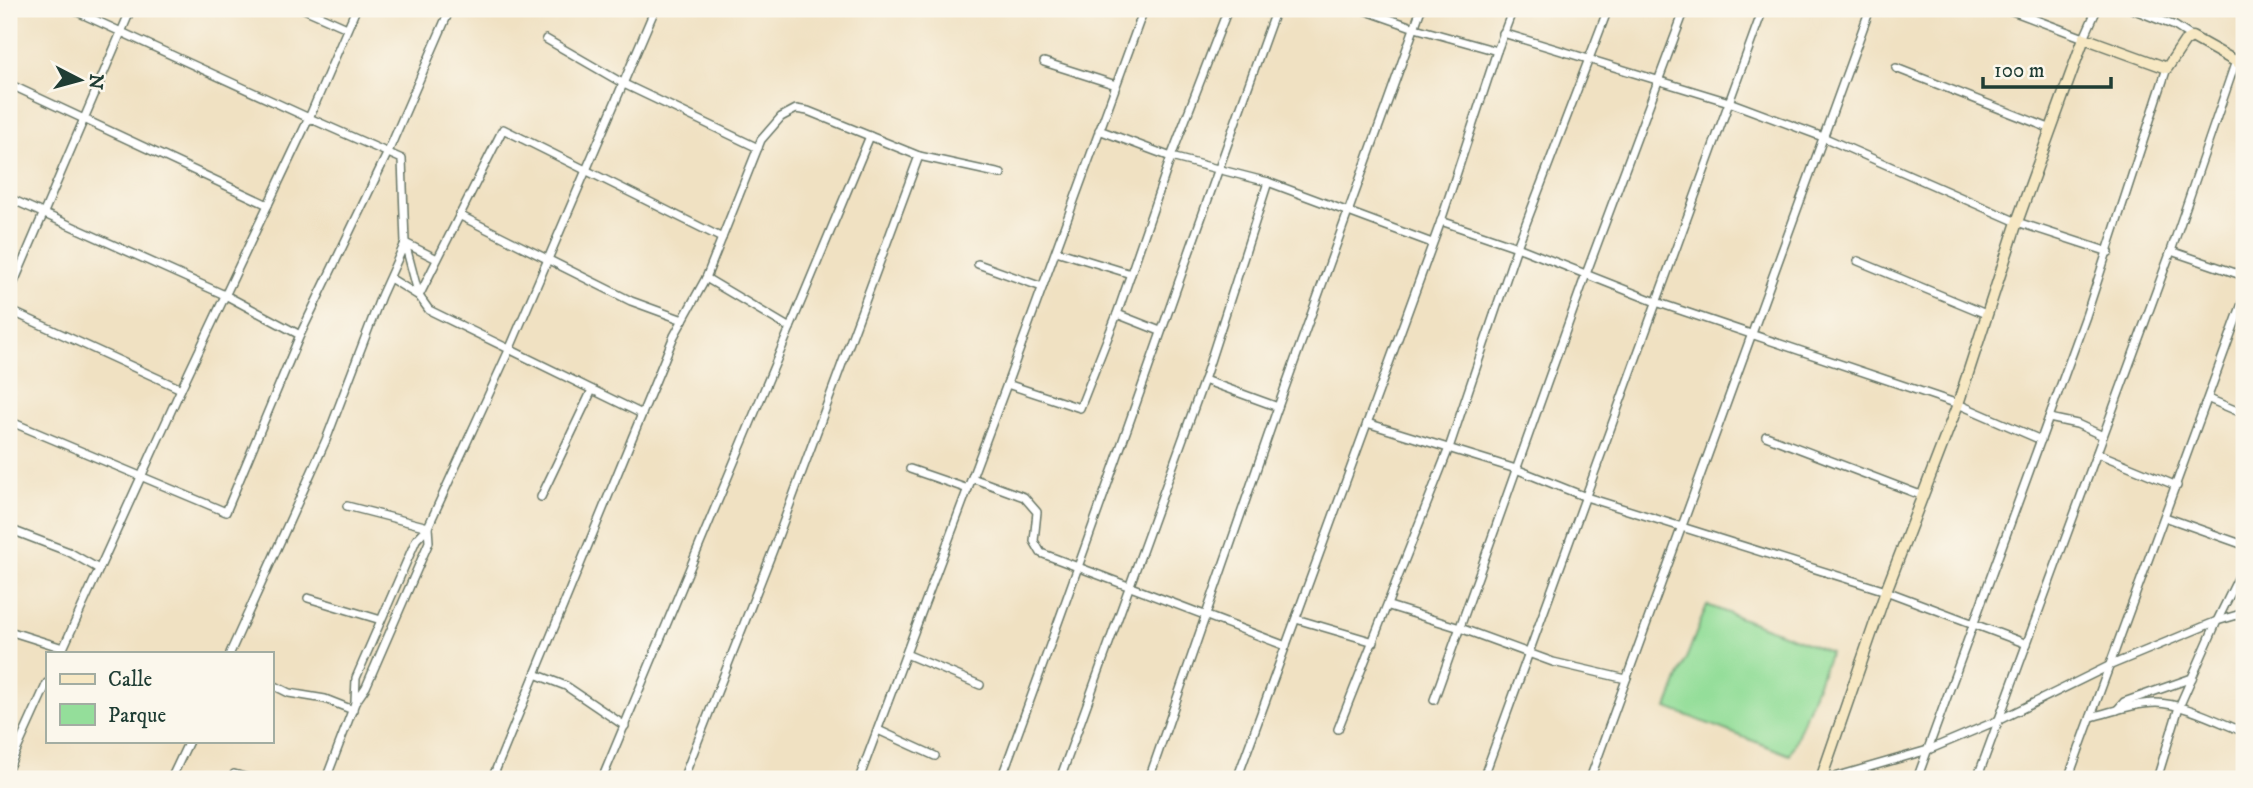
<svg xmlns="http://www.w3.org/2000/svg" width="2253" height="788" viewBox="0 0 2253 788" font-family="'IM FELL DW Pica',serif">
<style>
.green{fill:#94de9a;stroke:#5a8e67;stroke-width:2}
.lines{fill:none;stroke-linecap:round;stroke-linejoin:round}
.street-casing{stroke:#687666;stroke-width:10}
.secondary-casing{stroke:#687666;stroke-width:13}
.street{stroke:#fff;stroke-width:7}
.secondary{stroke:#f7e8c3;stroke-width:10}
</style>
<rect width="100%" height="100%" fill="#fbf7ec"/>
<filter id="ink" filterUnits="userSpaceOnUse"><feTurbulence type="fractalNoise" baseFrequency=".0143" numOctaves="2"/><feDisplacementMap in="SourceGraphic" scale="14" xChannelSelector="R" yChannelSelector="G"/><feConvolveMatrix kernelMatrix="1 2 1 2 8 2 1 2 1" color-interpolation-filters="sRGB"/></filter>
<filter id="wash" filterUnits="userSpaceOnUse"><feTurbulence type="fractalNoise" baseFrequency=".00686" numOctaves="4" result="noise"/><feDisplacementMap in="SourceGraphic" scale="28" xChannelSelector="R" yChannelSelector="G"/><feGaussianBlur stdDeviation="1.57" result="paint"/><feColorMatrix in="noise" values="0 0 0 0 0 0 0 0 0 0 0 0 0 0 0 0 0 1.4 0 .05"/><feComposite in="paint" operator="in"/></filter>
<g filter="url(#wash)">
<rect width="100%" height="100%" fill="#f0e1c2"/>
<!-- green -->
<polygon class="green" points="1707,605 1830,652 1790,755 1667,708"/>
</g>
<g filter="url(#ink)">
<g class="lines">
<!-- street casing -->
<g class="street-casing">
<g id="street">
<polyline points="71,9 309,118 402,159 405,243 381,296 326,440 230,653"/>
<polyline points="304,9 347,28"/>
<polyline points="1361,9 1415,28 1497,51"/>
<polyline points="2007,9 2084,38 2097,9"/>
<polyline points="2132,9 2175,26 2192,37"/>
<polyline points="1503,33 1729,102 1823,137 2017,222 2109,252"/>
<polyline points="546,39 624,84 758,148"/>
<polyline points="1044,62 1116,85"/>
<polyline points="1896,68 2049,128"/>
<polyline points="9,84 268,205"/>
<polyline points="1099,130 1171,157 1268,182 1432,243"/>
<polyline points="9,198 227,296 300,335"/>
<polyline points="459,215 631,301 683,320"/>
<polyline points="1441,221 1517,247 1656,302 1958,404 2041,440"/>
<polyline points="1056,251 1131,274"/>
<polyline points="2171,251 2244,276"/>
<polyline points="437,259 405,243 419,296 429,310 642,414"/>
<polyline points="1858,261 1986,314"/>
<polyline points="978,264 1042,287"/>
<polyline points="390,278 419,296 503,129 722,238"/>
<polyline points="706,278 790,328"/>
<polyline points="9,294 131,9"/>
<polyline points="9,310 181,389"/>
<polyline points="1117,314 1080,408 1007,384 1144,9"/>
<polyline points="1160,331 1117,314 1171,157 1228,9"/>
<polyline points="1204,380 1278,407"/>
<polyline points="2209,399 2244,414"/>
<polyline points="2049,418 2077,424 2103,436"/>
<polyline points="9,421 226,512 300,335 388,152 450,9"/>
<polyline points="1367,423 1516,469 1586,497 1886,591 2027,644"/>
<polyline points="1766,436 1923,496"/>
<polyline points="2097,453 2177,486"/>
<polyline points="910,469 968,489"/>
<polyline points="972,478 1024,497 1037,512 1034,541 1041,553 1286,646"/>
<polyline points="541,497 592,390"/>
<polyline points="347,506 428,527 416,540 356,678 355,702"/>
<polyline points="2165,517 2244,545"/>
<polyline points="9,529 69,552 99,569"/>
<polyline points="308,598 381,620"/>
<polyline points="1389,606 1460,628 1553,662 1626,679"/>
<polyline points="1296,619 1374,642"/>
<polyline points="9,631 63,648"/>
<polyline points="61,653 181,389 309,118 356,9"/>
<polyline points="906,654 980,685"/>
<polyline points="535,674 566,686 625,726"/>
<polyline points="273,685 289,693 325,699 353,710"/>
<polyline points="1434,700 1586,274 1685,9"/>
<polyline points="2117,710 2124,702 2192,678"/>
<path d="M2091,717c21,-5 43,-14 65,-14 26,0 63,19 88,29"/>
<polyline points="1338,729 1449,448 1517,247 1608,9"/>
<polyline points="878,730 935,756"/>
<polyline points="9,767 47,683"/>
<polyline points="234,774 252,779"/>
<polyline points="171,779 189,741"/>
<polyline points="326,779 355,703 366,687 429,542 428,527 510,348 655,9"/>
<polyline points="492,779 674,336 706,278 761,140 781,117 796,109 808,111 919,156 1001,174"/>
<polyline points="602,779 870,136"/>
<polyline points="683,779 773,550 919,156"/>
<polyline points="859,779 1007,384"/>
<path d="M1001,779c95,-255 182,-514 275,-770"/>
<polyline points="1060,779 1204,380 1268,182"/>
<polyline points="1149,779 1278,407 1421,9"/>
<polyline points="1237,779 1441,221 1497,51 1513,9"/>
<polyline points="1483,779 1763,9"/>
<polyline points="1590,779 1870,9"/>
<polyline points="1828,779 1928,750 1999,720 2111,665 2217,621 2244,613"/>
<polyline points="1917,779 2086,316 2167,68"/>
<polyline points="1977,779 2171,251 2236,61 2244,49"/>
<polyline points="2068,779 2244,298"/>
<polyline points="2157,779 2179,707 2217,621 2244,566"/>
</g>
</g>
<!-- secondary casing -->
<g class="secondary-casing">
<polyline id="secondary" points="1821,779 1886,591 1958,404 2017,222 2084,38 2167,68 2185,41 2192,37 2244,66"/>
</g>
<!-- street -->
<use href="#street" class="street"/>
<!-- secondary -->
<use href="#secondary" class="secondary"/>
</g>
</g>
<!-- margin -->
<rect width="2253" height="788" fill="none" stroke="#fbf7ec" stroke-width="35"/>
<!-- legend -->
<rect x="46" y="652" width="228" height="91" fill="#fbf7ec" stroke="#a3ada2" stroke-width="2"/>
<rect x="60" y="674" width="35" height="10" fill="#f7e8c3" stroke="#a3ada2" stroke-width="2"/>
<text x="108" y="686" font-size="21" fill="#1f3d34">Calle</text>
<rect x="60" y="704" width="35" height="21" fill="#94de9a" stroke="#a3ada2" stroke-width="2"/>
<text x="108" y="722" font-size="21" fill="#1f3d34">Parque</text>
<!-- north arrow -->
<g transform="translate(80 80) rotate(96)" stroke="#fbf7ec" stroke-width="5" paint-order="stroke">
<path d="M0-5L12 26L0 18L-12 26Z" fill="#1f3d34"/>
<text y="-10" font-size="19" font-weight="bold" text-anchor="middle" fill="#1f3d34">N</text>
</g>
<!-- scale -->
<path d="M1983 77v10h128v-10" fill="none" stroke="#1f3d34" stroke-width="3.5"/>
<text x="1994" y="77" font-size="21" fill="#1f3d34" stroke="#fbf7ec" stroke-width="5" paint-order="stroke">100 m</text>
</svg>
